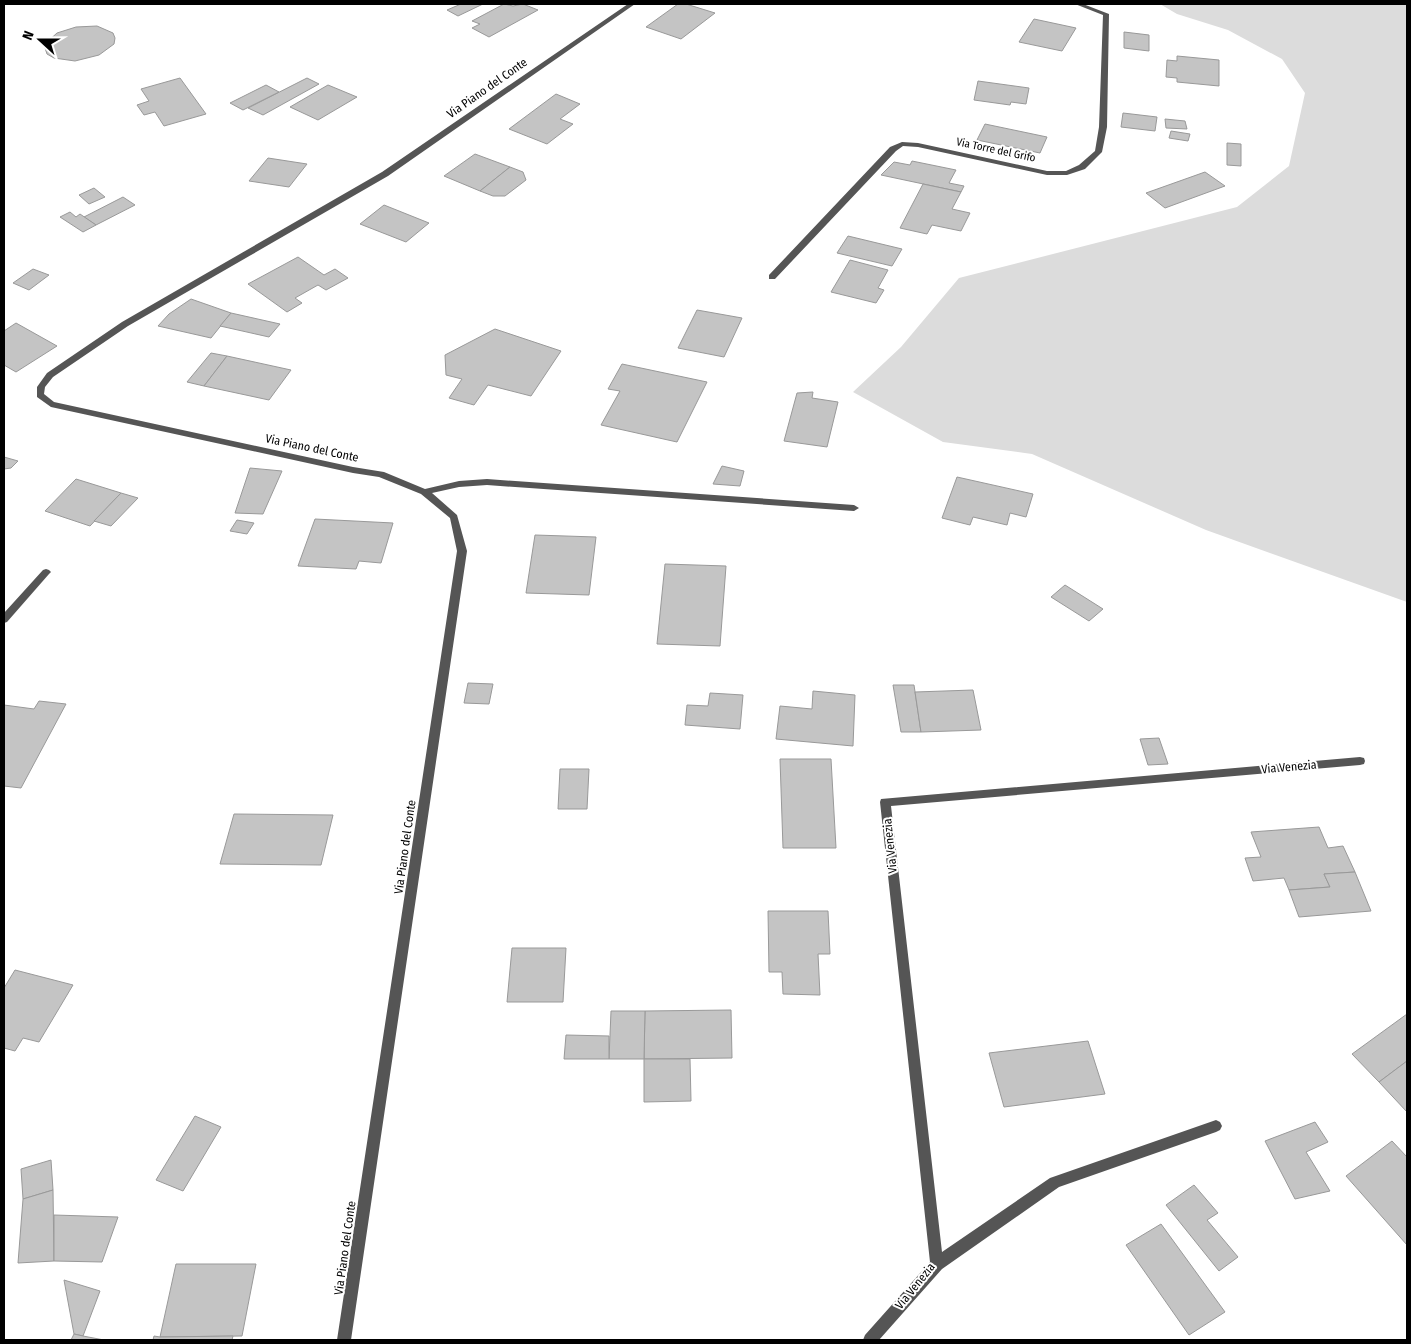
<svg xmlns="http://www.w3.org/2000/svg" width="1411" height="1344" viewBox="0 0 1411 1344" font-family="'Fira Sans Condensed',sans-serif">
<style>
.green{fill:#dcdcdc}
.building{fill:#c4c4c4;stroke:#999}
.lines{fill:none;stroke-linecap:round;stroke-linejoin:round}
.minor{fill:#555;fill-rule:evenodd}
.labels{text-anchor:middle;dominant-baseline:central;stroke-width:4;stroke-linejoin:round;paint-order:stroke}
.far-street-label{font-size:11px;fill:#000;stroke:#fff}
.street-label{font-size:12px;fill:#000;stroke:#fff}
</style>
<rect width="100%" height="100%" fill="#fff"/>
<!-- green -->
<polygon class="green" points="1160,4 1407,4 1407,602 1206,530 1032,454 943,442 853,392 901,347 959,278 1237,207 1289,166 1305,93 1282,59 1228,30 1177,14"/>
<!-- building -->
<g class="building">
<polygon points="461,4 483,4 458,16 447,10"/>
<polygon points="504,4 513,6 523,4 538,10 489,37 472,28 480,24 472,21"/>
<polygon points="678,4 686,4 715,13 681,39 646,27"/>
<polygon points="1034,19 1076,28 1062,51 1019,42"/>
<polygon points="97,26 113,33 115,38 114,44 99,55 75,61 54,58 47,54 45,48 46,43 57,33 76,27"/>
<polygon points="1124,32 1149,35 1149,51 1124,48"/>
<polygon points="1177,56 1219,60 1219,86 1177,82 1177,78 1166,77 1167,60 1177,61"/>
<polygon points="180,78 206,114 164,126 155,112 144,115 137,105 149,101 141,89"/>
<polygon points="307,78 319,84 263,115 248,108"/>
<polygon points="978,81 1029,88 1026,104 1011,102 1010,105 974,100"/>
<polygon points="266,85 279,92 243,110 230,103"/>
<polygon points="328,85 357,97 318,120 290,107"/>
<polygon points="556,94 580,104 560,119 573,124 547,144 509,129"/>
<polygon points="1123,113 1157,117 1155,131 1121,127"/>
<polygon points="1165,119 1185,121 1187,129 1166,128"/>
<polygon points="985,124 1047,137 1040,153 977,140"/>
<polygon points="1171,131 1190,134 1188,141 1169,138"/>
<polygon points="1227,143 1241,144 1241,166 1227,165"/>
<polygon points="475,154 510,167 480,191 444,176"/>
<polygon points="268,158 307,164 289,187 249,181"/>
<polygon points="912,161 956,170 949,183 964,186 961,192 881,175 894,162 910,165"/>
<polygon points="510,167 523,172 526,180 505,196 493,196 480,191"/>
<polygon points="1205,172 1225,186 1165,208 1146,193"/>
<polygon points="923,184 961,192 952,209 970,213 961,231 932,225 927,234 900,228"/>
<polygon points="94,188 105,197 89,204 79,195"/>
<polygon points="123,197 135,205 96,225 84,217"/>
<polygon points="384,205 429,223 406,242 360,224"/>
<polygon points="70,212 76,217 80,214 96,225 83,232 60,217"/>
<polygon points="848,236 902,249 892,266 837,253"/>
<polygon points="298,257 324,275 335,269 348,278 326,290 318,285 295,298 302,303 287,312 248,284"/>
<polygon points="850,260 888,270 878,288 884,290 876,303 831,292"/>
<polygon points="33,269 49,275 29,290 13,283"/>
<polygon points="191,299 231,313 211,338 158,326 169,314"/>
<polygon points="697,310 742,318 724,357 678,348"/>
<polygon points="231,313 280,324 269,337 220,326"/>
<polygon points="16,323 57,346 16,372 4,365 4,331"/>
<polygon points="495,329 561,351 531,396 488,385 474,405 449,398 462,379 446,375 445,355"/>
<polygon points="211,353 227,356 204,386 187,382"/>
<polygon points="227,356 291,370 269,400 204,386"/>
<polygon points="622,364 707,382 677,442 601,425 620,391 608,389"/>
<polygon points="813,392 812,398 838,402 827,447 784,441 797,393"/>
<polygon points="4,457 18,461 11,468 4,469"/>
<polygon points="722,466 744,471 740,486 713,484"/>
<polygon points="250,468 282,471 263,514 235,513"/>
<polygon points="957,477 1033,494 1026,517 1010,513 1007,525 973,517 970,525 942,518"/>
<polygon points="76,479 121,493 90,526 45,511"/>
<polygon points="121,493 138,498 111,526 94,521"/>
<polygon points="315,519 393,523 381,563 359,561 356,569 298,566"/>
<polygon points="237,520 254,523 247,534 230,531"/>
<polygon points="535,535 596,537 589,595 526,593"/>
<polygon points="665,564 726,566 720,646 657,644"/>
<polygon points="1065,585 1103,609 1089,621 1051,597"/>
<polygon points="468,683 493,684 489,704 464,703"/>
<polygon points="893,685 914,685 921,732 901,732"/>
<polygon points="973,690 981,730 921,732 915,692"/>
<polygon points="813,691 855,695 853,746 776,739 780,706 812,709"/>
<polygon points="710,693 743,695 740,729 685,725 687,705 708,706"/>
<polygon points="39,701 66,704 21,788 4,786 4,705 34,709"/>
<polygon points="1159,738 1168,764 1148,765 1140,739"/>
<polygon points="780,759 831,759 836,848 783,848"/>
<polygon points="560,769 589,769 587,809 558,809"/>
<polygon points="234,814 333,815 321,865 220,864"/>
<polygon points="1319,827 1328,848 1343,846 1355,872 1324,874 1330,887 1289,890 1284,878 1253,881 1245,858 1261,857 1251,832"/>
<polygon points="1355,872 1371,911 1299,917 1289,890 1330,887 1324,874"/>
<polygon points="768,911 828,911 830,954 818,954 820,995 783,994 782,972 769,972"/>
<polygon points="512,948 566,948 563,1002 507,1002"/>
<polygon points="15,970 73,985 39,1042 23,1038 15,1051 4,1048 4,988"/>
<polygon points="731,1010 732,1058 644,1059 645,1011"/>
<polygon points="611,1011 645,1011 644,1059 609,1059"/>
<polygon points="1407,1014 1407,1061 1379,1082 1352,1054"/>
<polygon points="566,1035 609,1036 609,1059 564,1059"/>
<polygon points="1088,1041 1105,1094 1004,1107 989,1053"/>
<polygon points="644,1059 690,1059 691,1101 644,1102"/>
<polygon points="1407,1061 1407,1112 1379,1082"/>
<polygon points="195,1116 221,1127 183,1191 156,1180"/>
<polygon points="1315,1122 1328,1142 1306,1152 1330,1191 1295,1199 1265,1141"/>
<polygon points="1392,1141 1407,1157 1407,1245 1346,1176"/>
<polygon points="51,1160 53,1190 23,1199 21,1169"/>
<polygon points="1194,1185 1218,1213 1207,1220 1238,1257 1219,1271 1166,1205"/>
<polygon points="53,1190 54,1261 18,1263 23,1199"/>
<polygon points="54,1215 118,1217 102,1262 54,1261"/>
<polygon points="1161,1224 1225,1312 1189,1335 1126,1245"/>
<polygon points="176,1264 256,1264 242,1336 160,1337"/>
<polygon points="64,1280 100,1291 83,1336 74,1334"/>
<polygon points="74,1334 83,1336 104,1340 71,1340"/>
<polygon points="154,1336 160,1337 233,1336 232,1340 153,1340"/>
</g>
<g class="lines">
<!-- minor -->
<g class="minor">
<polygon points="628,4 635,4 388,176 128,326 53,377 45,387 44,394 54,402 353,467 384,472 425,489 459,481 487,479 854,505 859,508 854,511 487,485 459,487 432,493 457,515 467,551 351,1340 337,1340 457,551 450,518 421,494 379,477 353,473 51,407 37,397 37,387 47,373 122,322 382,172"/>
<polygon points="1075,4 1083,4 1109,14 1107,127 1102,152 1085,169 1067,175 1047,175 918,147 903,146 896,151 775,279 769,279 769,275 890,147 902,142 918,143 1047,171 1066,171 1079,165 1095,151 1099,127 1103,15"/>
<polygon points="46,569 49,570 51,572 49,574 7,622 4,623 4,613 43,570"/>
<polygon points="1360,757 1364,758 1365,761 1364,764 1360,765 891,806 942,1252 1050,1178 1216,1120 1220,1122 1222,1126 1220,1130 1216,1132 1059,1187 942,1269 879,1340 863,1340 865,1335 930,1262 880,802 881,799"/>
</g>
</g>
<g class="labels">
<!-- far-street labels -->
<g class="far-street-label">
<text transform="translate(996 150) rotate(12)">Via Torre del Grifo</text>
</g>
<!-- street labels -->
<g class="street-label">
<text transform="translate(487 88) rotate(-35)">Via Piano del Conte</text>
<text transform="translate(312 448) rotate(12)">Via Piano del Conte</text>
<text transform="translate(1289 767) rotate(-5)">Via Venezia</text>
<text transform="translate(890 846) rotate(-96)">Via Venezia</text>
<text transform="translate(405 847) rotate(-82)">Via Piano del Conte</text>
<text transform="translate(345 1248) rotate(-82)">Via Piano del Conte</text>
<text transform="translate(915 1286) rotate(-51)">Via Venezia</text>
</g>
</g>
<!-- border -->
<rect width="1411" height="1344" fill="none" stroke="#000000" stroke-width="10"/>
<!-- north arrow -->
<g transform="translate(40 40) rotate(291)" stroke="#ffffff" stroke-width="4" paint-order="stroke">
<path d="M0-4L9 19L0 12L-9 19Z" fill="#000000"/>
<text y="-8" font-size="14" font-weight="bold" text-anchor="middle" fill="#000000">N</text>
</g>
</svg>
